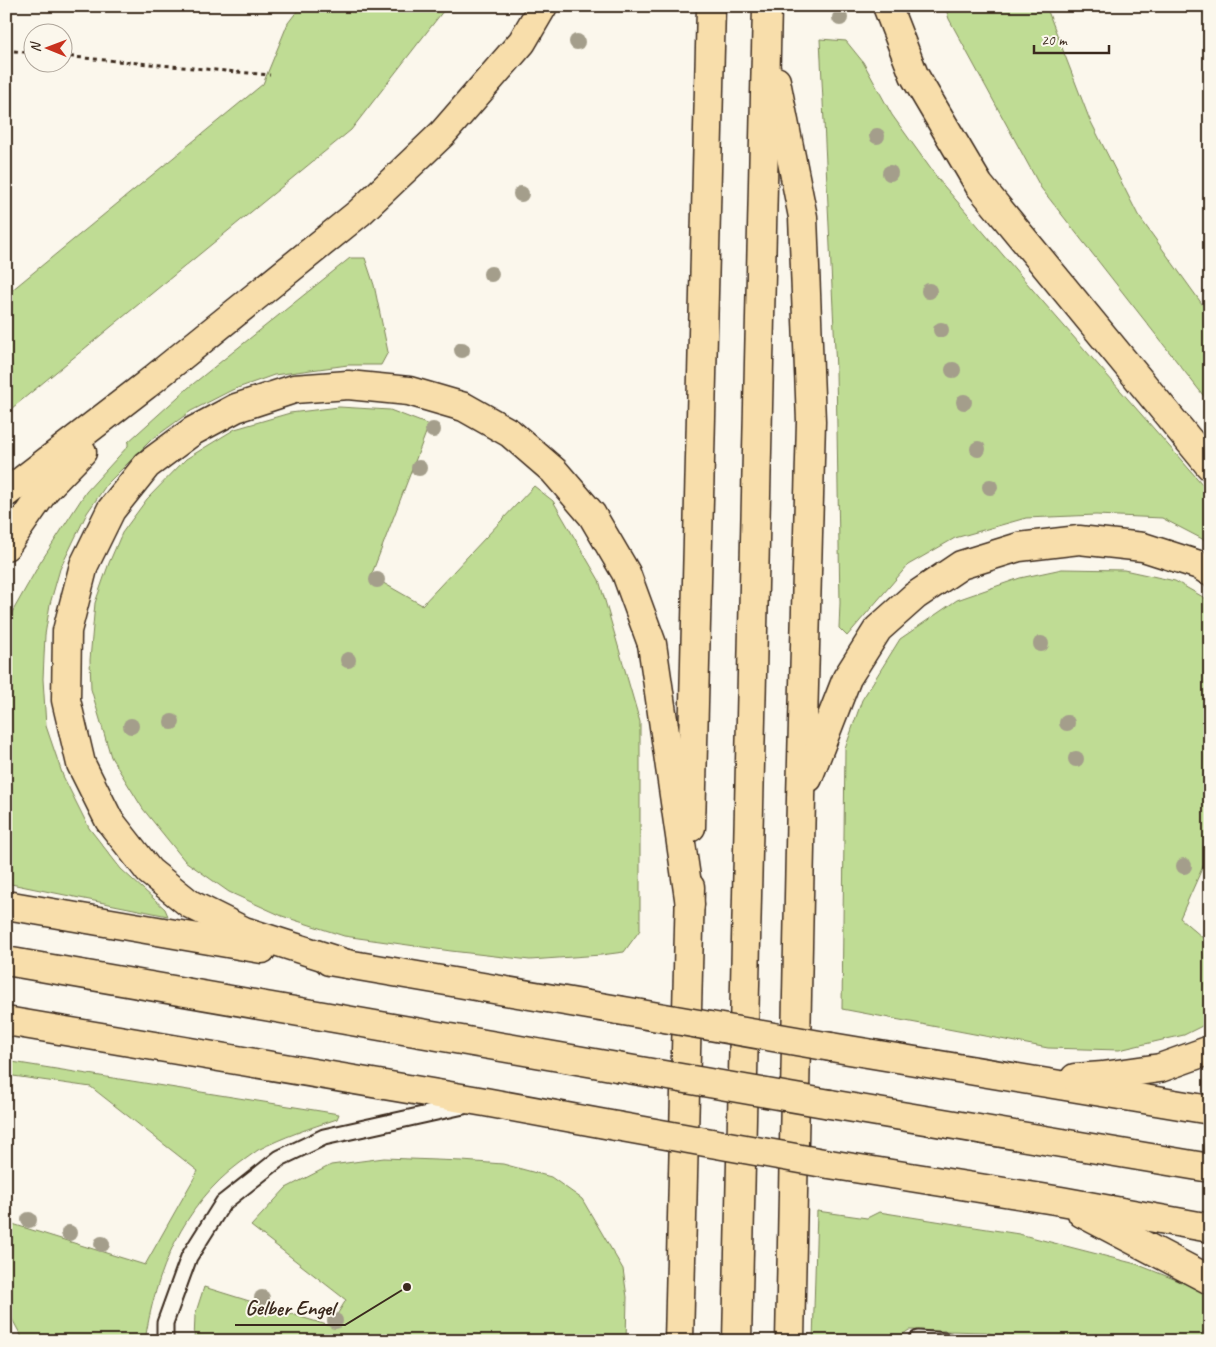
<svg xmlns="http://www.w3.org/2000/svg" width="1216" height="1347" viewBox="0 0 1216 1347" font-family="Caveat,sans-serif">
<style>
.green{fill:#bfdc94;stroke:#7d8359}
.lines{fill:none;stroke-linecap:round;stroke-linejoin:round}
.lane-casing{stroke:#3b2a1e;stroke-width:19}
.highway-casing{stroke:#3b2a1e;stroke-width:31}
.path{stroke:#3b2a1e;stroke-width:3;stroke-dasharray:4 4;stroke-linecap:butt}
.lane{stroke:#fbf7ec;stroke-width:15}
.highway{stroke:#f8deab;stroke-width:28}
.highway-bridge-casing{stroke:#3b2a1e;stroke-width:31;stroke-linecap:butt}
.highway-bridge{stroke:#f8deab;stroke-width:28}
.tree{fill:#a49e8b}
.leader{fill:none;stroke:#3b2a1e;stroke-width:2}
.callout-dot{fill:#3b2a1e;stroke:#fbf7ec;stroke-width:2}
.callout-label{font-size:21px;text-anchor:middle;font-weight:bold;fill:#3b2a1e;stroke:#fbf7ec;stroke-width:4;stroke-linejoin:round;paint-order:stroke}
</style>
<rect width="100%" height="100%" fill="#fbf7ec"/>
<filter id="ink" filterUnits="userSpaceOnUse"><feTurbulence type="fractalNoise" baseFrequency=".02" numOctaves="2"/><feDisplacementMap in="SourceGraphic" scale="10" xChannelSelector="R" yChannelSelector="G"/><feConvolveMatrix kernelMatrix="1 2 1 2 8 2 1 2 1" color-interpolation-filters="sRGB"/></filter>
<g filter="url(#ink)">
<!-- green -->
<g class="green">
<polygon points="301,6 447,6 351,130 6,413 6,295 263,84 288,23"/>
<polygon points="945,6 1046,6 1089,118 1138,215 1210,315 1210,404 1041,188 949,19"/>
<polygon points="820,39 846,41 863,62 892,115 938,179 1044,303 1210,493 1210,543 1162,518 1096,515 1026,518 955,538 908,565 847,636 839,628 840,603 836,370"/>
<polygon points="350,258 365,258 374,285 388,352 381,365 348,365 274,375 232,390 191,411 151,440 107,484 87,513 60,569 50,604 45,635 43,679 46,726 63,776 89,828 121,869 165,909 168,916 6,883 6,623 40,563 86,492 128,446 128,442 188,388"/>
<polygon points="339,407 390,410 429,425 371,576 422,605 534,486 553,501 599,580 640,722 640,930 624,952 601,955 530,960 451,951 344,936 282,916 229,892 185,861 143,809 111,757 91,689 90,660 95,603 109,563 122,533 147,499 186,459 235,429 290,413"/>
<polygon points="1062,569 1124,570 1175,581 1210,601 1210,865 1204,864 1180,918 1210,944 1210,1022 1184,1035 1119,1050 1048,1048 842,1009 845,749 862,700 900,639 957,600 1020,578"/>
<path d="M6,1061l333,53 -2,5c-27,9 -54,18 -79,31 -6,4 -12,9 -18,13 -57,42 -85,110 -95,178h-121l-18,-33v-86l139,43 53,-94 -107,-84 -85,-12z"/>
<polygon points="384,1158 462,1161 503,1164 551,1177 582,1199 623,1269 627,1297 626,1341 194,1341 195,1315 204,1287 330,1326 346,1300 251,1226 286,1188 331,1165"/>
<polygon points="817,1211 867,1218 879,1212 1019,1234 1136,1264 1199,1289 1210,1297 1210,1341 999,1341 994,1335 986,1332 909,1330 899,1337 897,1341 813,1341"/>
</g>
<g class="lines">
<!-- lane casing -->
<g class="lane-casing">
<g id="lane">
<polyline points="165,1341 165,1323 189,1257 223,1203 280,1158 324,1137 468,1105"/>
<polyline points="916,1341 918,1339 947,1341"/>
</g>
</g>
<!-- highway casing -->
<g class="highway-casing">
<g id="highway">
<polyline points="887,6 914,75 979,185 1210,466"/>
<polyline points="776,81 803,217 811,421 801,798 790,1341"/>
<polyline points="6,493 146,385 359,213 443,133 522,42 543,6"/>
<polyline points="6,546 45,490 82,452"/>
<polyline points="808,778 847,678 878,629 915,596 961,565 1019,547 1079,540 1143,547 1199,565 1210,572"/>
<polyline points="691,827 711,6"/>
<polyline points="6,905 262,949"/>
<polyline points="6,961 617,1067"/>
<polyline points="329,961 618,1010"/>
<polyline points="347,964 244,931 190,904 149,871 109,820 81,764 66,700 67,631 84,565 111,510 147,465 193,431 236,408 294,389 348,385 409,391 464,407 510,433 554,471 592,515 626,573 652,644 690,905"/>
<polyline points="6,1021 485,1102 616,1126"/>
<polyline points="831,1047 1210,1110"/>
<polyline points="1075,1078 1103,1076 1160,1068 1210,1050"/>
<polyline points="830,1104 1210,1168"/>
<polyline points="829,1164 1061,1201 1210,1228"/>
<polyline points="1082,1213 1210,1280"/>
<polyline points="679,1341 690,887"/>
<polyline points="737,1341 767,6"/>
</g>
</g>
<!-- path -->
<g class="path">
<polyline points="6,50 32,53"/>
<polyline points="62,56 270,75"/>
</g>
<!-- lane -->
<use href="#lane" class="lane"/>
<!-- highway -->
<use href="#highway" class="highway"/>
<!-- highway-bridge casing -->
<g class="highway-bridge-casing">
<g id="highway-bridge">
<polyline points="618,1010 831,1047"/>
<polyline points="617,1067 830,1104"/>
<polyline points="616,1126 829,1164"/>
</g>
</g>
<!-- highway-bridge -->
<use href="#highway-bridge" class="highway-bridge"/>
</g>
<!-- trees -->
<g class="tree">
<circle cx="840" cy="18" r="8"/>
<circle cx="577" cy="42" r="8"/>
<circle cx="877" cy="136" r="8"/>
<circle cx="890" cy="173" r="8"/>
<circle cx="521" cy="194" r="8"/>
<circle cx="491" cy="274" r="8"/>
<circle cx="929" cy="291" r="8"/>
<circle cx="941" cy="330" r="8"/>
<circle cx="462" cy="350" r="8"/>
<circle cx="953" cy="370" r="8"/>
<circle cx="964" cy="402" r="8"/>
<circle cx="433" cy="430" r="8"/>
<circle cx="978" cy="449" r="8"/>
<circle cx="419" cy="468" r="8"/>
<circle cx="990" cy="487" r="8"/>
<circle cx="377" cy="580" r="8"/>
<circle cx="1041" cy="644" r="8"/>
<circle cx="348" cy="660" r="8"/>
<circle cx="172" cy="722" r="8"/>
<circle cx="1067" cy="723" r="8"/>
<circle cx="131" cy="726" r="8"/>
<circle cx="1076" cy="759" r="8"/>
<circle cx="1184" cy="866" r="8"/>
<circle cx="29" cy="1220" r="8"/>
<circle cx="69" cy="1233" r="8"/>
<circle cx="102" cy="1244" r="8"/>
<circle cx="262" cy="1298" r="8"/>
<circle cx="335" cy="1321" r="8"/>
</g>
</g>
<!-- callouts -->
<path class="leader" d="M407 1287L345 1325H235"/>
<circle class="callout-dot" cx="407" cy="1287" r="5"/>
<g class="callout-label">
<text x="290" y="1315">Gelber Engel</text>
</g>
<!-- margin -->
<rect width="1216" height="1347" fill="none" stroke="#fbf7ec" stroke-width="25"/>
<rect x="12" y="12" width="1191" height="1322" fill="none" stroke="#3b2a1e" stroke-width="2" filter="url(#ink)"/>
<!-- north arrow -->
<g transform="translate(48 48) rotate(271)"><circle r="24" fill="#fbf7ec" stroke="#aea59a"/>
<path d="M0-4L9 19L0 12L-9 19Z" fill="#c8321e"/>
<text y="-8" font-size="14" font-weight="bold" text-anchor="middle" fill="#3b2a1e">N</text>
</g>
<!-- scale -->
<path d="M1034 45v8h75v-8" fill="none" stroke="#3b2a1e" stroke-width="2.5"/>
<text x="1041" y="45" font-size="15" fill="#3b2a1e" stroke="#fbf7ec" stroke-width="4" paint-order="stroke">20 m</text>
</svg>
